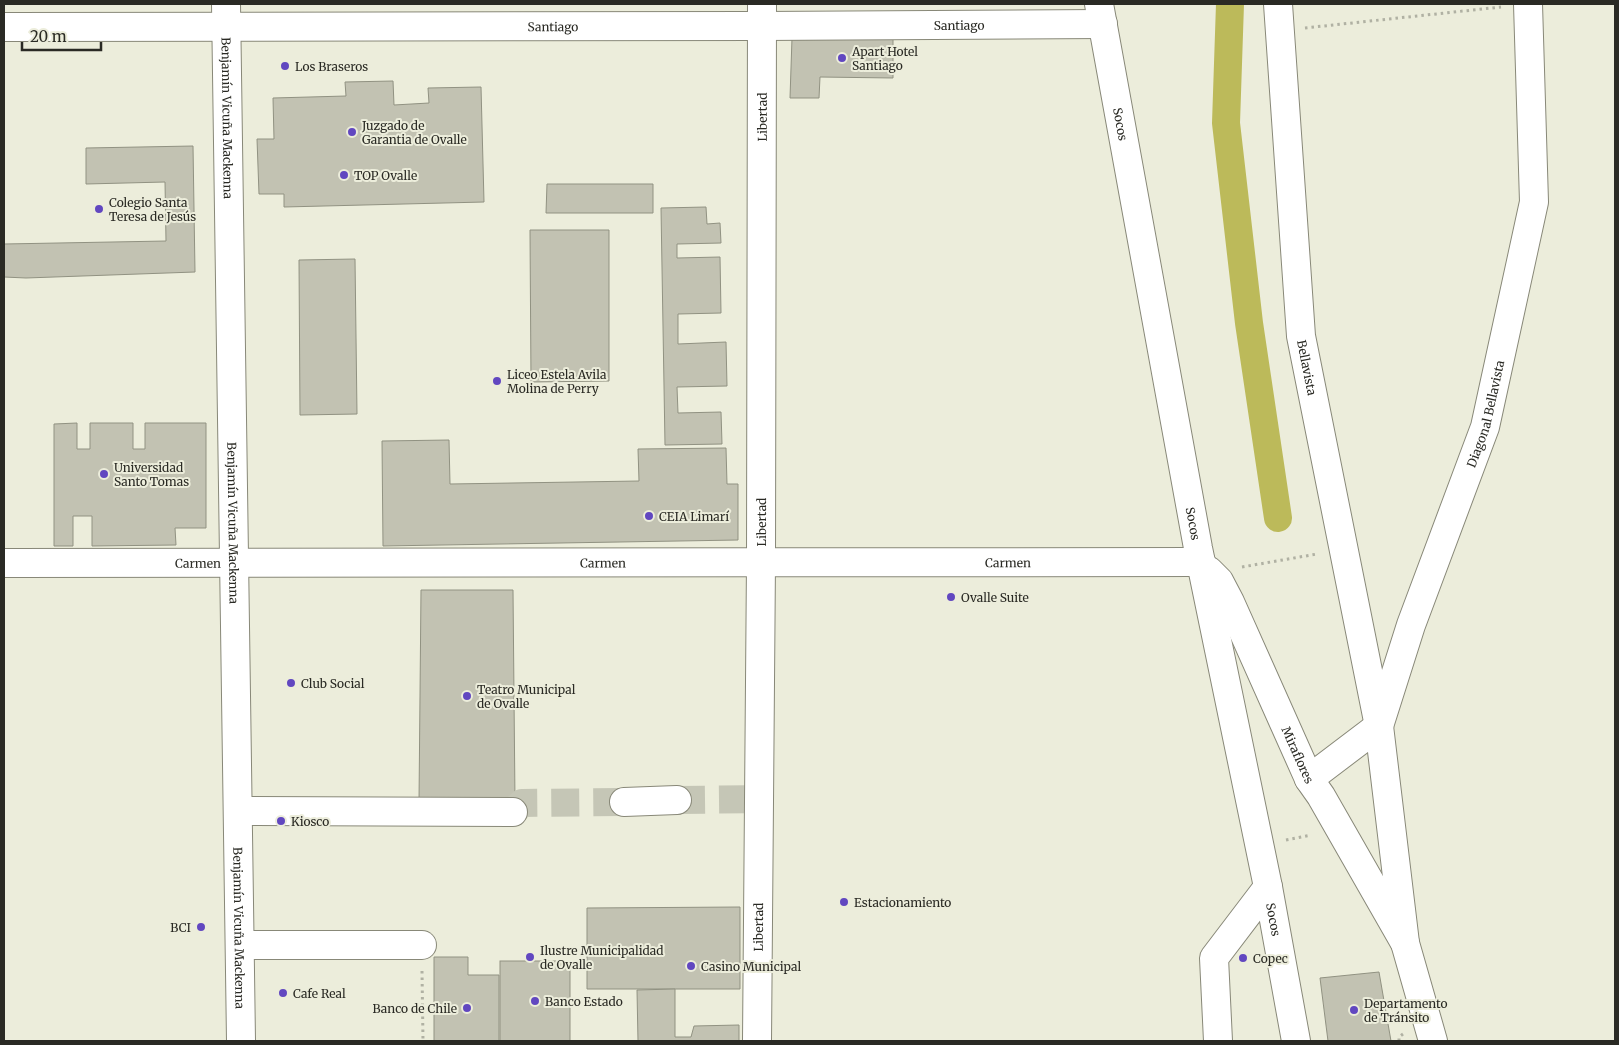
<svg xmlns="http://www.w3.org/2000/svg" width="1619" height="1045" viewBox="0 0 1619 1045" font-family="Merriweather,serif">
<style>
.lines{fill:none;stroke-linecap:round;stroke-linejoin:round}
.canal{stroke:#bcba5a;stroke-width:28}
.building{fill:#c2c2b2;stroke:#919282}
.minor-tunnel{stroke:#c5c6b6;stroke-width:28;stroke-dasharray:28 14;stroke-linecap:butt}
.minor-casing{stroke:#888878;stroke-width:30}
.major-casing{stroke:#888878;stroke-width:30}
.path{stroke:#b0b1a3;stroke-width:3;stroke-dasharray:2.5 4;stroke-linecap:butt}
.minor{stroke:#fff;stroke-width:28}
.major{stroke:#fff;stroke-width:28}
.poi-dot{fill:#6147c0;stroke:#eceddb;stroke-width:2}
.labels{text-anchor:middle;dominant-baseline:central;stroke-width:4;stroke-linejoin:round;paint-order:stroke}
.street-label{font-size:12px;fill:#2a2a24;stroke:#eceddb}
.poi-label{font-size:12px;fill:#2a2a24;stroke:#eceddb;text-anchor:start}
</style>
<rect width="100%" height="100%" fill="#eceddb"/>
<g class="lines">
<!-- canal -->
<polyline class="canal" points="1230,4 1226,123 1249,323 1278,518"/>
</g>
<!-- building -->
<g class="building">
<polygon points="792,38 893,39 893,78 820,77 819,98 790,98"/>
<polygon points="393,81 394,105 429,103 428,88 481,87 484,202 284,207 284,194 259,194 257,139 274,139 273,98 346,96 345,82"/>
<polygon points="193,146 195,272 26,278 4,277 4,244 166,241 165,182 86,184 86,148"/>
<polygon points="547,184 653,184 653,213 546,213"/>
<polygon points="706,207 707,224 720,223 721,243 677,244 677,258 720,257 721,313 678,314 678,344 726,342 727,386 677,387 678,413 721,412 722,444 665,445 661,208"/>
<polygon points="530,230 609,230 609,381 531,382"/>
<polygon points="355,259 357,414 300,415 299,260"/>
<polygon points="77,423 77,449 90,449 90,423 133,423 133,449 145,449 145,423 206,423 206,528 175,528 176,545 92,546 92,516 73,516 73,546 54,546 54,424"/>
<polygon points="449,440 450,484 639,481 638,449 726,448 727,484 738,484 738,540 383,546 382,441"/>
<polygon points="421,590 513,590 515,802 419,802"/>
<polygon points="740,907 740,989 587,989 587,908"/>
<polygon points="434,957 468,957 468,975 499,975 499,1041 434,1041"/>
<rect x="500" y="961" width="70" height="80"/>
<polygon points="1379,972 1391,1041 1328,1041 1320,978"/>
<polygon points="675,989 675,1037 691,1037 694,1026 739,1025 739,1041 638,1041 637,990"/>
</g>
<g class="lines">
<!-- minor-tunnel -->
<g class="minor-tunnel">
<polyline points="677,800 758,799"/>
<polyline points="513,812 522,803 624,802"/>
</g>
<!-- minor casing -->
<g class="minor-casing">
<g id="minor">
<path id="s1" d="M1099,4l99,544 70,339 28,154"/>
<path id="s2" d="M1278,4l23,332 78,390 26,217"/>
<path id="s3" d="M761,26l342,-2"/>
<path id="s4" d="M4,563l1197,-1"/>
<path id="s5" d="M1209,571l10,10 11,21 79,177 12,17 84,147 28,98"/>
<path id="s6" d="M1309,779l70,-53 32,-101 74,-198 49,-225 -6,-198"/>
<polyline points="624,802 677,800"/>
<polyline points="238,811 513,812"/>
<polyline points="240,945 422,945"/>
<polyline points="1218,1041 1214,958 1268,887"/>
</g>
</g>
<!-- major casing -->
<g class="major-casing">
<g id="major">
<path id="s7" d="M226,4l15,1037"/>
<path id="s8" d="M4,27l757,-1"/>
<path id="s9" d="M757,1041l4,-479 1,-558"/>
</g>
</g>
<!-- path -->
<g class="path">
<polyline points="1305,28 1501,7"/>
<polyline points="1242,567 1317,554"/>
<polyline points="1286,840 1311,835"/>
<polyline points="422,971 423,1041"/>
<polyline points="1399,1041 1399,1037 1403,1034"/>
</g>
<!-- minor -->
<use href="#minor" class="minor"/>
<!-- major -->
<use href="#major" class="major"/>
</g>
<!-- markers -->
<g class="poi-dot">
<circle cx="842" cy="58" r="5"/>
<circle cx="285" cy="66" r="5"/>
<circle cx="352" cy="132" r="5"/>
<circle cx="344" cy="175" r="5"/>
<circle cx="99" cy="209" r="5"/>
<circle cx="497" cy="381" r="5"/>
<circle cx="104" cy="474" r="5"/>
<circle cx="649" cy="516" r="5"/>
<circle cx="951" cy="597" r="5"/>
<circle cx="291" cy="683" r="5"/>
<circle cx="467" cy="696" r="5"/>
<circle cx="281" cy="821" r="5"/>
<circle cx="844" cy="902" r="5"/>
<circle cx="201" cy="927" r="5"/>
<circle cx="530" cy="957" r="5"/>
<circle cx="1243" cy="958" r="5"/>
<circle cx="691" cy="966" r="5"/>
<circle cx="283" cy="993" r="5"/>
<circle cx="535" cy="1001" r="5"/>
<circle cx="467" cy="1008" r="5"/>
<circle cx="1354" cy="1010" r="5"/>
</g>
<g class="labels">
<!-- street labels -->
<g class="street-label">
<text stroke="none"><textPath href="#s3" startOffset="198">Santiago</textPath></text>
<text stroke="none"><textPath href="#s8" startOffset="549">Santiago</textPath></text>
<text stroke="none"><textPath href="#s7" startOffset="114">Benjamín Vicuña Mackenna</textPath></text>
<text stroke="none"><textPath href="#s9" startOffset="924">Libertad</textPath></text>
<text stroke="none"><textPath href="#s1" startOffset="122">Socos</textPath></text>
<text stroke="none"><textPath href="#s2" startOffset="365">Bellavista</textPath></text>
<text stroke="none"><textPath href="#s6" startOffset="418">Diagonal Bellavista</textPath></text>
<text stroke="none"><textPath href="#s7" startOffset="519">Benjamín Vicuña Mackenna</textPath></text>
<text stroke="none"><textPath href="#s9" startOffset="519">Libertad</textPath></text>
<text stroke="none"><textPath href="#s1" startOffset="528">Socos</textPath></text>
<text stroke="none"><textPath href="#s4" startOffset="1004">Carmen</textPath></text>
<text stroke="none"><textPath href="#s4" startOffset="194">Carmen</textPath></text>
<text stroke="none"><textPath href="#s4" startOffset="599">Carmen</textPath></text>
<text stroke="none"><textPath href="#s5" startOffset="205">Miraflores</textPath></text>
<text stroke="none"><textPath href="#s1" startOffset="932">Socos</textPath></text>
<text stroke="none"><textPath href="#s7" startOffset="924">Benjamín Vicuña Mackenna</textPath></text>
<text stroke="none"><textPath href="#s9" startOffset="114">Libertad</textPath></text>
</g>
<!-- poi labels -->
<g class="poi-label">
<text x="852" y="51">Apart Hotel<tspan x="852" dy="14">Santiago</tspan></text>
<text x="295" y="66">Los Braseros</text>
<text x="362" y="125">Juzgado de<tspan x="362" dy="14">Garantia de Ovalle</tspan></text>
<text x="354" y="175">TOP Ovalle</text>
<text x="109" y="202">Colegio Santa<tspan x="109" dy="14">Teresa de Jesús</tspan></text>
<text x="507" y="374">Liceo Estela Avila<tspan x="507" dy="14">Molina de Perry</tspan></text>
<text x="114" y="467">Universidad<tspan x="114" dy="14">Santo Tomas</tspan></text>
<text x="659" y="516">CEIA Limarí</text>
<text x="961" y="597">Ovalle Suite</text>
<text x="301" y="683">Club Social</text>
<text x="477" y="689">Teatro Municipal<tspan x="477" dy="14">de Ovalle</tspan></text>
<text x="291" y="821">Kiosco</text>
<text x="854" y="902">Estacionamiento</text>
<text x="191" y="927" text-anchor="end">BCI</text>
<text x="540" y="950">Ilustre Municipalidad<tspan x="540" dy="14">de Ovalle</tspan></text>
<text x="1253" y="958">Copec</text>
<text x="701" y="966">Casino Municipal</text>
<text x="293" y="993">Cafe Real</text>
<text x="545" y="1001">Banco Estado</text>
<text x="1364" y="1003">Departamento<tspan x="1364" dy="14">de Tránsito</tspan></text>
<text x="457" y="1008" text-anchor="end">Banco de Chile</text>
</g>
</g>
<!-- border -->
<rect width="1619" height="1045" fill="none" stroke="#2a2a24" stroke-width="10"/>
<!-- scale -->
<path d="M22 42v8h79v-8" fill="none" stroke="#2a2a24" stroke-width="2.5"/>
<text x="30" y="42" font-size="15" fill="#2a2a24" stroke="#eceddb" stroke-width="4" paint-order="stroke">20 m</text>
</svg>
